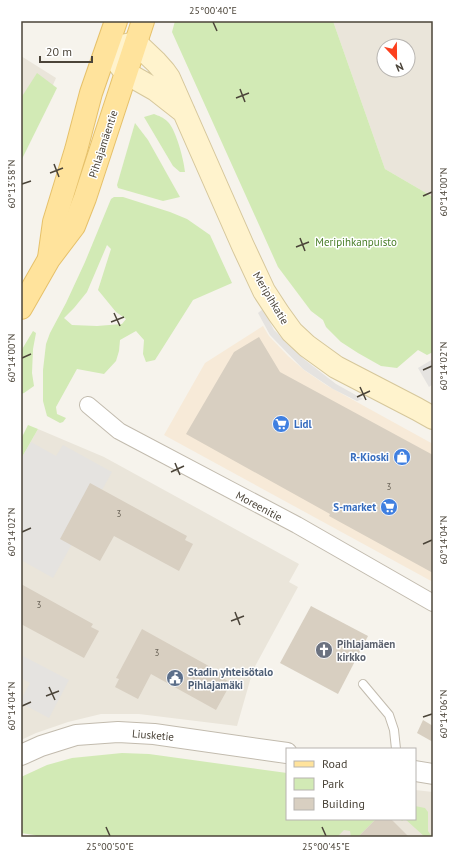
<svg xmlns="http://www.w3.org/2000/svg" width="454" height="858" viewBox="0 0 454 858" font-family="'PT Sans',sans-serif">
<style>
.residential{fill:#eae5da;fill-rule:evenodd}
.commercial{fill:#f7ead8}
.green{fill:#d2eab5;fill-rule:evenodd}
.parking{fill:#e5e3e0}
.building{fill:#d8cfc1}
.lines{fill:none;stroke-linecap:round;stroke-linejoin:round}
.service-casing{stroke:#c2bbae;stroke-width:10}
.minor-casing{stroke:#c2bbae;stroke-width:18}
.tertiary-casing{stroke:#c2bbae;stroke-width:22}
.secondary-casing{stroke:#d6c79b;stroke-width:24}
.primary-casing{stroke:#e6c16a;stroke-width:24}
.service{stroke:#fff;stroke-width:8}
.minor{stroke:#fff;stroke-width:16}
.tertiary{stroke:#fff;stroke-width:20}
.secondary{stroke:#fff3cd;stroke-width:22}
.primary{stroke:#ffe39c;stroke-width:22}
.ticks{fill:none;stroke:#4b4439;stroke-width:1.5}
.labels{text-anchor:middle;dominant-baseline:central;stroke-width:3;stroke-linejoin:round;paint-order:stroke}
.number-label{font-size:9px;fill:#6e675b}
.street-label{font-size:11px;fill:#4b4439;stroke:#fff}
.park-label{font-size:11px;fill:#4a7f2a;stroke:#fff}
.shop-label{font-size:11px;font-weight:bold;fill:#366cbe;stroke:#fff;text-anchor:end}
.worship-label{font-size:11px;font-weight:bold;fill:#5b616d;stroke:#fff;text-anchor:start}
.service-label{font-size:11px;font-weight:bold;fill:#4e5e75;stroke:#fff;text-anchor:start}
.neatline{fill:none;stroke:#4b4439;stroke-width:1.5}
.ticks-label{font-size:10px;text-anchor:middle;fill:#4b4439}
</style>
<rect width="100%" height="100%" fill="#f6f3ec"/>
<!-- residential -->
<g class="residential">
<path d="M333,21h100v176l-48,-28zM384,46h24v24h-24z"/>
<polygon points="21,56 56,78 21,159"/>
<polygon points="38,429 104,457 299,564 289,582 298,587 253,670 237,726 139,714 101,714 68,722 36,733 21,740 21,459"/>
<polygon points="415,790 433,792 433,837 333,837 351,819 415,819"/>
</g>
<!-- commercial -->
<polygon class="commercial" points="263,326 269,336 288,356 304,370 326,385 433,444 433,582 164,435 205,363"/>
<!-- green -->
<g class="green">
<polygon points="175,21 333,21 385,169 433,197 433,352 427,355 418,350 397,368 381,366 358,353 341,342 326,327 323,320 311,311 278,267 172,32"/>
<polygon points="37,73 57,88 21,161 21,98"/>
<path d="M154,114c5,2 9,3 14,8 8,8 16,38 17,50h-5l-7,-6 -29,-49z"/>
<polygon points="135,123 148,140 180,197 163,201 118,188 117,185"/>
<path d="M114,197h9l47,15 17,7 23,16 22,48 -39,17 -38,60 -9,2 -3,-8 1,-14 -8,-9 -16,9 -1,11 -3,10 -12,13 -27,-5 -21,38 1,7 9,4 -3,4 -3,1 -13,-7 -4,-15v-31l3,-26 4,-11 16,-30 19,-41 26,-63zM107,245l4,4 -13,41 18,22 10,7 -4,5 -25,2 -25,-1 -8,-7 10,-10 13,-16z"/>
<polygon points="33,331 36,333 33,349 32,373 34,386 24,393 21,394 21,351"/>
<polygon points="28,425 38,429 21,459 21,439"/>
<polygon points="122,753 149,754 287,773 287,819 376,819 358,837 351,837 350,831 344,830 337,837 39,837 34,835 21,833 21,777 47,765 72,758"/>
<polygon points="415,806 425,808 428,812 428,831 432,837 425,837 405,819 402,821 400,819 415,819"/>
</g>
<!-- parking -->
<g class="parking">
<polygon points="263,309 274,330 305,360 336,384 363,399 357,401 333,389 303,369 270,335 258,313"/>
<polygon points="433,359 433,384 429,387 418,368"/>
<polygon points="31,442 56,456 63,445 112,472 53,578 21,560 21,459"/>
<polygon points="21,655 69,680 49,718 21,703 21,700 30,683 21,678"/>
</g>
<!-- building -->
<g class="building">
<polygon points="259,337 280,372 433,455 433,573 329,516 330,514 186,434 234,352"/>
<polygon points="90,483 187,536 185,540 193,544 179,571 114,536 100,561 60,539"/>
<polygon points="21,584 93,624 91,627 99,631 84,658 21,624"/>
<polygon points="311,606 368,636 338,694 280,663"/>
<polygon points="142,629 225,675 223,678 231,683 216,710 151,674 138,699 115,687 119,679 116,678"/>
<polygon points="423,720 433,726 433,742 417,733"/>
<polygon points="376,819 391,819 409,837 358,837"/>
</g>
<g class="lines">
<!-- service casing -->
<g class="service-casing">
<polyline id="service" points="363,684 389,715 394,730 396,749"/>
</g>
<!-- minor casing -->
<g class="minor-casing">
<polyline id="minor" points="88,405 119,431 297,525 433,603"/>
</g>
<!-- tertiary casing -->
<g class="tertiary-casing">
<g id="tertiary">
<polyline points="21,755 41,746 76,735 118,732 154,734 287,753"/>
<polyline points="415,771 433,774"/>
</g>
</g>
<!-- secondary casing -->
<g class="secondary-casing">
<polyline id="secondary" points="184,112 156,90 126,73 107,49 136,43 156,62 164,71 169,78 243,246 264,291 279,314 292,332 307,346 336,367 417,409 433,418"/>
</g>
<!-- primary casing -->
<g class="primary-casing">
<g id="primary">
<polyline points="49,258 54,222 76,150 91,93 116,21"/>
<polyline points="21,308 49,259 74,226 85,198 143,21"/>
</g>
</g>
<!-- service -->
<use href="#service" class="service"/>
<!-- minor -->
<use href="#minor" class="minor"/>
<!-- tertiary -->
<use href="#tertiary" class="tertiary"/>
<!-- secondary -->
<use href="#secondary" class="secondary"/>
<!-- primary -->
<use href="#primary" class="primary"/>
</g>
<!-- ticks -->
<path class="ticks" d="M213,22l4,9M240,89l5,13M236,98l13,-5M54,164l5,13M50,173l13,-5M22,184l9,-3M423,196l9,-4M300,238l5,13M296,247l13,-5M114,313l6,13M111,322l13,-5M22,358l9,-4M423,370l9,-4M360,387l6,13M357,397l13,-6M175,463l5,12M171,472l13,-6M22,532l9,-4M423,544l9,-4M235,612l5,13M231,621l13,-5M49,687l6,13M46,696l13,-5M22,706l9,-4M423,717l9,-3M106,827l4,9M322,827l4,9"/>
<!-- icons -->
<defs>
<g id="supermarket-disc" transform="scale(0.9)"><circle r="9.5" fill="#3f7fe0" stroke="#fff"/><path d="M-6-5.5h2.5l.6 2H6L4.5 2H-2.5L-4.4-4H-6ZM-1.5 3.2a1.3 1.3 0 1 0 .1 0ZM3 3.2a1.3 1.3 0 1 0 .1 0Z" fill="#fff"/></g>
<g id="shop-disc" transform="scale(0.9)"><circle r="9.5" fill="#3f7fe0" stroke="#fff"/><path d="M-5-2.5h2.3a2.7 3.5 0 0 1 5.4 0H5L5.5 6h-11ZM-1.5-2.5h3a1.5 2.3 0 0 0-3 0Z" fill="#fff"/></g>
<g id="church-disc" transform="scale(0.9)"><circle r="9.5" fill="#6b7280" stroke="#fff"/><path d="M-1.2-6h2.4v3.5h3.3v2.4h-3.3V6h-2.4V-.1h-3.3v-2.4h3.3Z" fill="#fff"/></g>
<g id="civic-disc" transform="scale(0.9)"><circle r="9.5" fill="#5c6f8a" stroke="#fff"/><path d="M-.6-6.5H3V-4.5H.6V-3L4-1V1h2V6H-6V1h2V-1L-.6-3ZM-1.2 2.5V6h2.4V2.5Z" fill="#fff"/></g>
</defs>
<g fill-rule="evenodd">
<use href="#supermarket-disc" x="281" y="424"/>
<use href="#shop-disc" x="402" y="457"/>
<use href="#supermarket-disc" x="389" y="507"/>
<use href="#church-disc" x="324" y="650"/>
<use href="#civic-disc" x="175" y="678"/>
</g>
<g class="labels">
<!-- number labels -->
<g class="number-label">
<text x="389" y="486">3</text>
<text x="119" y="513">3</text>
<text x="39" y="604">3</text>
<text x="157" y="652">3</text>
</g>
<!-- street labels -->
<g class="street-label">
<text transform="translate(103 144) rotate(-72)">Pihlajamäentie</text>
<text transform="translate(271 298) rotate(59)">Meripihkatie</text>
<text transform="translate(259 506) rotate(28)">Moreenitie</text>
<text transform="translate(153 735) rotate(5)">Liusketie</text>
</g>
<!-- park labels -->
<g class="park-label">
<text x="356" y="242">Meripihkanpuisto</text>
</g>
<!-- shop labels -->
<g class="shop-label">
<text x="294" y="424" text-anchor="start">Lidl</text>
<text x="389" y="457">R-Kioski</text>
<text x="376" y="507">S-market</text>
</g>
<!-- worship labels -->
<g class="worship-label">
<text x="337" y="644">Pihlajamäen<tspan x="337" dy="13">kirkko</tspan></text>
</g>
<!-- service labels -->
<g class="service-label">
<text x="188" y="672">Stadin yhteisötalo<tspan x="188" dy="13">Pihlajamäki</tspan></text>
</g>
</g>
<!-- border -->
<rect width="454" height="858" fill="none" stroke="#ffffff" stroke-width="44"/>
<!-- legend -->
<rect x="286" y="748" width="130" height="72" fill="#ffffff" stroke="#b7b4b0"/>
<rect x="294" y="761" width="20" height="6" fill="#ffe39c" stroke="#b7b4b0"/>
<text x="322" y="768" font-size="12" fill="#4b4439">Road</text>
<rect x="294" y="778" width="20" height="12" fill="#d2eab5" stroke="#b7b4b0"/>
<text x="322" y="788" font-size="12" fill="#4b4439">Park</text>
<rect x="294" y="798" width="20" height="12" fill="#d8cfc1" stroke="#b7b4b0"/>
<text x="322" y="808" font-size="12" fill="#4b4439">Building</text>
<!-- north arrow -->
<g transform="translate(396 58) rotate(158)"><circle r="19" fill="#ffffff" stroke="#b7b4b0"/>
<path d="M0-3L7 15L0 10L-7 15Z" fill="#fc3f1d"/>
<text y="-6" font-size="11" font-weight="bold" text-anchor="middle" fill="#4b4439">N</text>
</g>
<!-- scale -->
<path d="M40 56v6h52v-6" fill="none" stroke="#4b4439" stroke-width="2"/>
<text x="46" y="56" font-size="12" fill="#4b4439" stroke="#ffffff" stroke-width="3" paint-order="stroke">20 m</text>
<rect x="22" y="22" width="410" height="814" class="neatline"/>
<g class="ticks-label">
<text x="213" y="14">25°00'40"E</text>
<text transform="translate(11 184) rotate(-90)" y="4">60°13'58"N</text>
<text transform="translate(443 192) rotate(-90)" y="4">60°14'00"N</text>
<text transform="translate(11 358) rotate(-90)" y="4">60°14'00"N</text>
<text transform="translate(443 366) rotate(-90)" y="4">60°14'02"N</text>
<text transform="translate(11 532) rotate(-90)" y="4">60°14'02"N</text>
<text transform="translate(443 540) rotate(-90)" y="4">60°14'04"N</text>
<text transform="translate(11 706) rotate(-90)" y="4">60°14'04"N</text>
<text transform="translate(443 714) rotate(-90)" y="4">60°14'06"N</text>
<text x="110" y="850">25°00'50"E</text>
<text x="326" y="850">25°00'45"E</text>
</g>
</svg>
